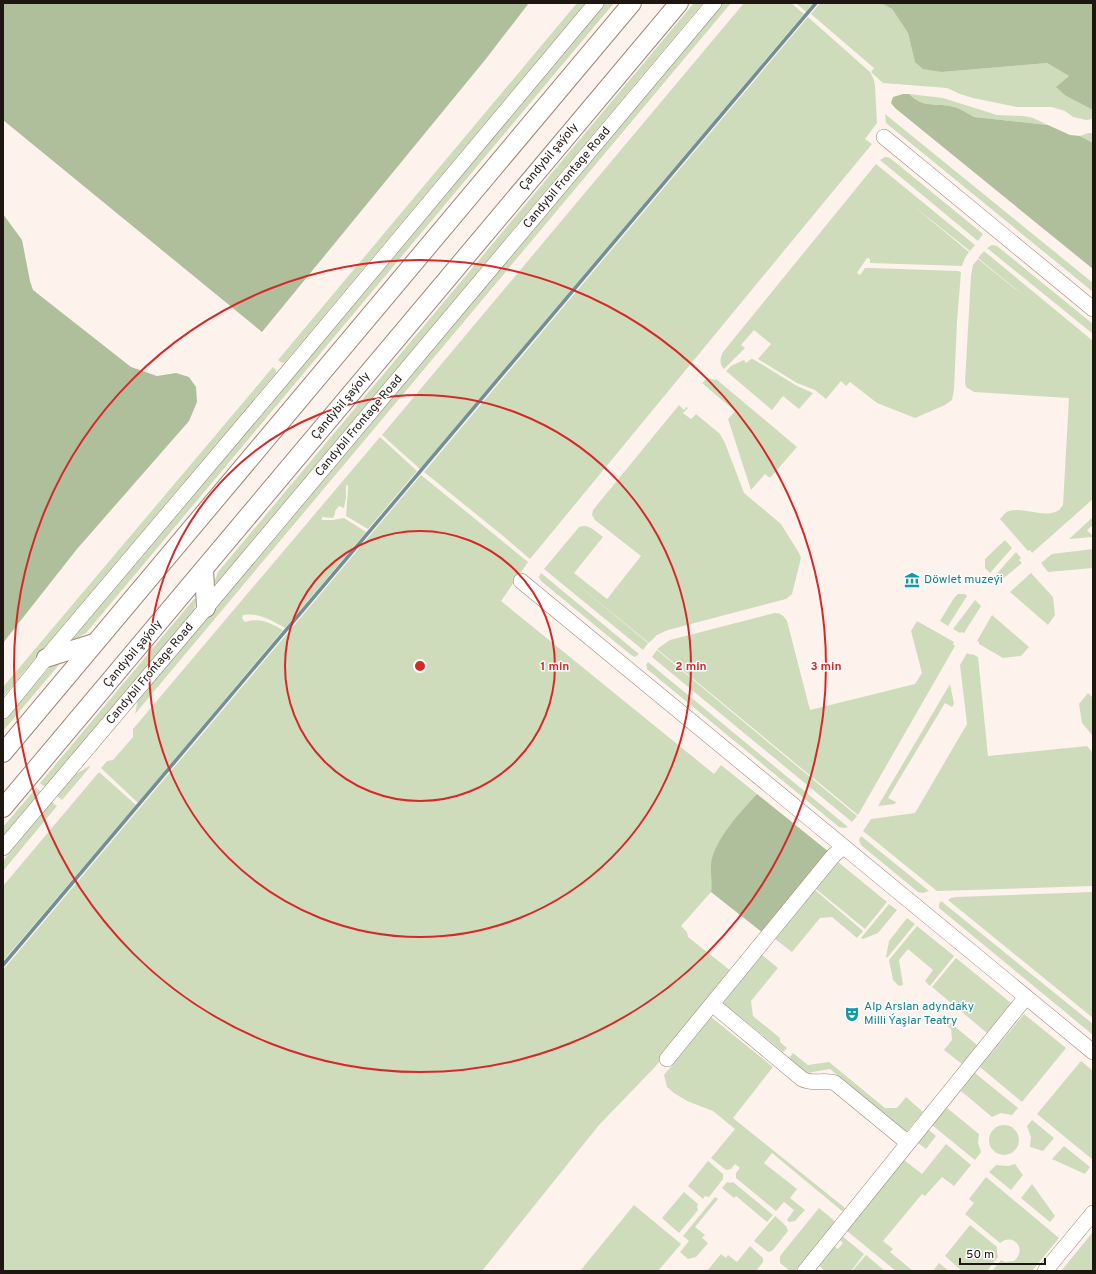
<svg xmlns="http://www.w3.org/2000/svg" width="1096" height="1274" viewBox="0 0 1096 1274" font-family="Overpass,sans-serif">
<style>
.green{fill:#cedcbc}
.forest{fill:#afbe9b}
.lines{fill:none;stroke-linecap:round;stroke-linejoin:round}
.stream{stroke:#728f97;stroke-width:3.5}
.minor-casing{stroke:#9d8676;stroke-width:16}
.major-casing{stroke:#9d8676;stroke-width:20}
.minor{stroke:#fff;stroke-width:15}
.major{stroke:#fff;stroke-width:18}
.ring{fill:none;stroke:#d62828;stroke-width:2}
.labels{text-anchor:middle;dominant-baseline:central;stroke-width:3;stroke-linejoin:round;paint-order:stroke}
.street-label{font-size:12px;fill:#1e1610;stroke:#fff}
.culture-label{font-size:12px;fill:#0d838f;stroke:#fff;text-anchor:start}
.centre{fill:#d62828;stroke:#fff;stroke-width:2}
.ring-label{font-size:12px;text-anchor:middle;font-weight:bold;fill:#d62828;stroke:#fff;stroke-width:3;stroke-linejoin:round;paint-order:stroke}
</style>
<rect width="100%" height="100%" fill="#fdf3ec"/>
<!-- green -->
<g class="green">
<polygon points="577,3 586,3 285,362 282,363 278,360"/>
<polygon points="605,3 614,3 86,633 74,640 72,639"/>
<polygon points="694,3 703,3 216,585 214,582 218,572"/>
<polygon points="723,3 731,3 135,714 138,700"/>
<polygon points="744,3 791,3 804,14 420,469 382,435"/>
<polygon points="796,3 813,3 806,12"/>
<polygon points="820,3 881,3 892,9 908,33 915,61 942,72 1047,63 1069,76 1057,87 1066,96 1093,110 1093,119 1086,120 1073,117 1065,111 1052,107 1017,107 973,98 960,94 947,88 883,83 871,72 874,68 811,14"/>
<polygon points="808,17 870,72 874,80 875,86 877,123 865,139 872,144 530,559 502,535 424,472"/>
<path d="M909,94l34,4 54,17 27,1 9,2 15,7 -74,-8c-5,-3 -15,-9 -20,-10 -18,-5 -30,2 -45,-13z"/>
<polygon points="885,114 1093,283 1093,292 886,123"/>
<polygon points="1088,133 1093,133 1093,143 1080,136"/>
<polygon points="885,157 890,158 983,234 978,241 880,160"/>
<path d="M876,164l99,81 -5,6 -59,-47 58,48 -4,6 -3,8 -92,-3v-4l-3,-1 -10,15 3,2 5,-7h5l88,3 3,1 -4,50 -3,67 -2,11 -7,5 -30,13 -38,-15 -27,-21 -4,4 -5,-5 -15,18 -11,-9 -18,-7 -39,-24 13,-15 -17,-14 -13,15 4,3 -21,21c-5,-5 -4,-11 -1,-17z"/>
<polygon points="992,245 997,246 1093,324 1093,334 987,248"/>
<path d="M984,251l109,90v158l-61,54 -2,-3 -2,1 -28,-32c3,-3 5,-7 9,-8 16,-5 44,12 54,-6l6,-107 -95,-6 -8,-5 -1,-5 6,-106 2,-11 5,-6 56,45 -56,-46z"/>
<polygon points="751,359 753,359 797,386 813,393 799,409 783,396 772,410 726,371 731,366 744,360 746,363"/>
<polygon points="273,367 276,370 276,373 3,697 3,687"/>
<polygon points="708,378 715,380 716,379 797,447 770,478 765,474 751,490 728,419 735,411 702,383 705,380"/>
<path d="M679,405l5,5 2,-3 2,1 -5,5 8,6 5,-5 24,20 5,9 19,50 37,31 18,29 2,5 -9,36 -6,5 -118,31 -11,5 -8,8 -82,-67 81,67 -5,7 -99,-81 35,-42c10,-4 17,5 24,10l-29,36 33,26 34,-43 -46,-36 -3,-5 1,-5z"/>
<path d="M380,437l37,34 -49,58 -22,-13 2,-26v-4l-2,-1v12l-2,11 -5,-2 -4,5v3l-2,4 -11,-1v3h11l11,-2 22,14 -81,96c-12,-7 -28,-16 -42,-13l-1,3 3,4c14,-5 26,1 38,8l-145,173 -37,-35 6,-7 6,-1 20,-23v-8z"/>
<polygon points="421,475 528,562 501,601 714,774 721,765 757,794 739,814 726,832 711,870 713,882 711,892 681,926 687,932 688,937 731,971 655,1067 599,1125 482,1271 3,1271 3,970"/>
<polygon points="1093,517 1093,525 1087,530 1093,536 1092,537 1069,539"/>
<polygon points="1005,540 1012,548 990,573 985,568 985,559"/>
<polygon points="1093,549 1093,568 1048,572 1041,563 1052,554"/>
<polygon points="1016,552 1021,558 1019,560 1022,563 999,582 993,578"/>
<polygon points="541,573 639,654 635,657 631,655 541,581 539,577"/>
<polygon points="1031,573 1053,597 1055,615 1048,625 1010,592"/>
<polygon points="958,594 965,594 967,596 948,626 940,621 954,598"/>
<polygon points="194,599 196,599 194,611 45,787 40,783"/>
<polygon points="975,600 981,606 964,633 961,632 960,633 953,629"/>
<path d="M775,613c6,0 9,3 12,8l23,89 105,-26 7,-11 -11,-42 6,-10 37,21 -1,2 2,2 -97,169 -201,-166 13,-9z"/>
<polygon points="992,615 1029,647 1021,656 1003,658 979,644 979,642 977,641"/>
<polygon points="657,650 857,816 852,822 652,657"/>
<polygon points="967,653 971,655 972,654 978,657 988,756 1087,746 1093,753 1093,886 937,891 863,831 871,819 915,813 967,724 960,665"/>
<polygon points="63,660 3,731 3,721 49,668 52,665"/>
<polygon points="648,662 848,827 844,828 839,827 647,669 646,665"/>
<polygon points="950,684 954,704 952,707 945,703 888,798 896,802 895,804 878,806"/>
<polygon points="1088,693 1093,698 1093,736 1082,723 1079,704"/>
<polygon points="89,766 90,767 62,800 57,796 76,774"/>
<polygon points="99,772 136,805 3,961 3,886"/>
<polygon points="36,788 41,792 3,838 3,827"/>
<polygon points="52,802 57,806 3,871 3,861"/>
<polygon points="861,836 929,891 923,893 918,892 861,845 859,840"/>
<polygon points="838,862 887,902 865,929 816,889"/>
<polygon points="815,890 863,931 857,938 832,917 820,918 792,952 775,939"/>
<polygon points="1093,892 1093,1018 948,900 951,898 956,897"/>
<polygon points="941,901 1093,1024 1093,1035 939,908 939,904"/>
<polygon points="889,904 897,910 878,933 863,939 861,938"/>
<polygon points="907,918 915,924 887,958 886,957 889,941"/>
<polygon points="917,926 954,956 930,986 925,981 933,970 908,949 899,960 903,985 899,986 893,980 889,960"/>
<polygon points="762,955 778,968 751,1001 753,1016 780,1038 780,1042 787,1048 783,1052 723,1003"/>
<polygon points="956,958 1011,1003 987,1033 932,987"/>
<polygon points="1024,1014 1066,1048 1022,1102 980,1067"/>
<polygon points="711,1017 773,1067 733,1118 845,1208 842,1211 772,1153 764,1163 797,1189 790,1198 805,1210 795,1221 789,1222 787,1220 794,1210 784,1202 776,1211 736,1178 736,1173 740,1168 735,1164 731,1169 726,1170 711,1158 735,1129 713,1111 687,1101 674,1093 667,1087 664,1075"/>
<polygon points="947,1020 977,1045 962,1064 944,1050 952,1040 951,1029 944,1023"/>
<polygon points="793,1053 808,1065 829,1062 885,1108 897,1108 906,1097 923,1112 906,1132 830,1069 807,1073 789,1058"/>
<polygon points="1081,1061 1093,1071 1093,1160 1037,1114"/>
<polygon points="975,1073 1018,1108 1012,1115 1001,1113 992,1117 961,1091"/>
<polygon points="947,1108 979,1134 978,1143 981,1152 975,1160 932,1125"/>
<polygon points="1032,1120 1054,1138 1043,1151 1030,1147 1031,1137 1027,1126"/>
<circle cx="1004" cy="1140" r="15"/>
<polygon points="929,1130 936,1136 926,1149 918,1143"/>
<polygon points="946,1144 971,1165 954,1186 942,1177 925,1196 922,1194 883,1241 893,1249 890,1252 913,1271 896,1271 847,1231 904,1160 922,1174"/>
<polygon points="1064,1146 1090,1167 1085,1174 1052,1159"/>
<polygon points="708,1161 723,1174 723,1179 709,1197 705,1196 703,1199 688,1186"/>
<polygon points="1015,1164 1023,1175 1011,1190 989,1172 996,1165 1008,1166"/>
<path d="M986,1177l73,61 -27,33h-40l9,-11 4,2 9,-1c14,-12 -1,-29 -14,-18l-35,-29 9,-11 -5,-4z"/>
<polygon points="727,1182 730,1183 733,1182 773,1215 767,1222 736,1196 734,1198 722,1188"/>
<polygon points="1032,1184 1055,1216 1050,1222 1021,1198"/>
<polygon points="684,1192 698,1204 697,1207 698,1210 679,1233 662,1218"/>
<polygon points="715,1197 718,1199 695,1227 705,1235 702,1238 708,1243 696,1257 688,1259 680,1252 689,1241 683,1236"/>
<polygon points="634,1205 681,1244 658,1271 580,1271"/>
<polygon points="819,1208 836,1222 795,1271 790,1271 780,1263 780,1256"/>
<polygon points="775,1216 786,1226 788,1231 772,1251 768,1252 754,1241"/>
<polygon points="970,1225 997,1247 997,1252 998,1257 987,1271 962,1271 945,1256"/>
<polygon points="1093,1232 1093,1271 1061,1271"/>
<polygon points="842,1236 864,1254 851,1271 825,1271 818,1265 834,1246 838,1249 843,1243 839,1239"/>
<polygon points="750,1246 763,1258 763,1262 756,1271 707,1271 721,1254 726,1258 728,1255 737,1262"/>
<polygon points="866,1255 885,1271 852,1271"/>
<polygon points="939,1263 949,1271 933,1271"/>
</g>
<!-- forest -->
<g class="forest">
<polygon points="3,3 529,3 485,60 262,332 3,120"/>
<polygon points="881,3 1093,3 1093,110 1066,96 1056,87 1069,76 1047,63 942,72 923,69 915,62 908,33 892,9"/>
<path d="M903,94h6c15,15 27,8 45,13 5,1 15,7 20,10l74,8 22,10 10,1 13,7v126l-198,-161 -4,-5 2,-6z"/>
<polygon points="3,214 22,240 30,281 33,290 131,367 157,376 176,373 189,377 196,387 197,402 189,421 77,549 3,643"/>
<path d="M757,794l72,58 -66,81 -52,-41c2,-10 -1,-18 0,-28 3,-24 30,-53 46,-70z"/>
</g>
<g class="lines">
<!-- stream -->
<polyline class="stream" points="3,965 816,3"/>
<!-- minor casing -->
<g class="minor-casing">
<g id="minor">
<polyline points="884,137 1093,309"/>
<polyline points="521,581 1093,1052"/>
<polyline points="3,711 46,658 286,374 596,3"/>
<polyline points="3,848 206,608 714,3"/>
<path d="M712,1004l90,75c11,6 21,0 33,4l73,60"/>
<polyline points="667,1059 833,856 843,847"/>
<polyline points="805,1271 1026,997"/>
<polyline points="1045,1271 1093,1213"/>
</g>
</g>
<!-- major casing -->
<g class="major-casing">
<g id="major">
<polyline points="204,569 206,608"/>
<polyline points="46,658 94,643"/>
<polyline points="3,753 632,3"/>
<polyline points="3,808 679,3"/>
</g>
</g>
<!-- minor -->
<use href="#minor" class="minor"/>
<!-- major -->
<use href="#major" class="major"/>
</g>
<!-- distance rings -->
<g class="ring">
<circle cx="420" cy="666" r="135"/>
<circle cx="420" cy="666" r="271"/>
<circle cx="420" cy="666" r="406"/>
</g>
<!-- icons -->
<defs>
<g id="museum-bare" transform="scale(1.2)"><path d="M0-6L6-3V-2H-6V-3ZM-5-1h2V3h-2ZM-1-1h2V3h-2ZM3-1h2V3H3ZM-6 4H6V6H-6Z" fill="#0f9aa8" stroke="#fff" stroke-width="2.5" paint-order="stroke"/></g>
<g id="theatre-bare" transform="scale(1.2)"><path d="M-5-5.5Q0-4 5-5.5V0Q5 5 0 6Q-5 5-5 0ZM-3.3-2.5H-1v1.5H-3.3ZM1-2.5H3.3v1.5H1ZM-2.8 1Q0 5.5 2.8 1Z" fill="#0f9aa8" stroke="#fff" stroke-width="2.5" paint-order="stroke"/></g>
</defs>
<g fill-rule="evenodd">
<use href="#museum-bare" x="912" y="580"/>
<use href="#theatre-bare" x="852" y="1014"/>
</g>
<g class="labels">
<!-- street labels -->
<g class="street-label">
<text transform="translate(549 157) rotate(-50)">Çandybil şaýoly</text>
<text transform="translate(567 178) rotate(-50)">Candybil Frontage Road</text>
<text transform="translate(341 406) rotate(-50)">Çandybil şaýoly</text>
<text transform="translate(359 426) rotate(-50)">Candybil Frontage Road</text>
<text transform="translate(133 654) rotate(-50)">Çandybil şaýoly</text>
<text transform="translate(150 674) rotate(-50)">Candybil Frontage Road</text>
</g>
<!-- culture labels -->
<g class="culture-label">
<text x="924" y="580">Döwlet muzeýi</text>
<text x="864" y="1007">Alp Arslan adyndaky<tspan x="864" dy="14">Milli Ýaşlar Teatry</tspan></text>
</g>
</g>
<circle cx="420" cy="666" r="6" class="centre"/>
<g class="ring-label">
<text x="555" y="670">1 min</text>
<text x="691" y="670">2 min</text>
<text x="826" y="670">3 min</text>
</g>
<!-- border -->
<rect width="1096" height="1274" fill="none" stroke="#1e1610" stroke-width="8"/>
<!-- scale -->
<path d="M960 1258v6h85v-6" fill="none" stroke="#1e1610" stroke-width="2"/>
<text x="966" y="1258" font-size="12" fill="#1e1610" stroke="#ffffff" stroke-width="3" paint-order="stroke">50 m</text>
</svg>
